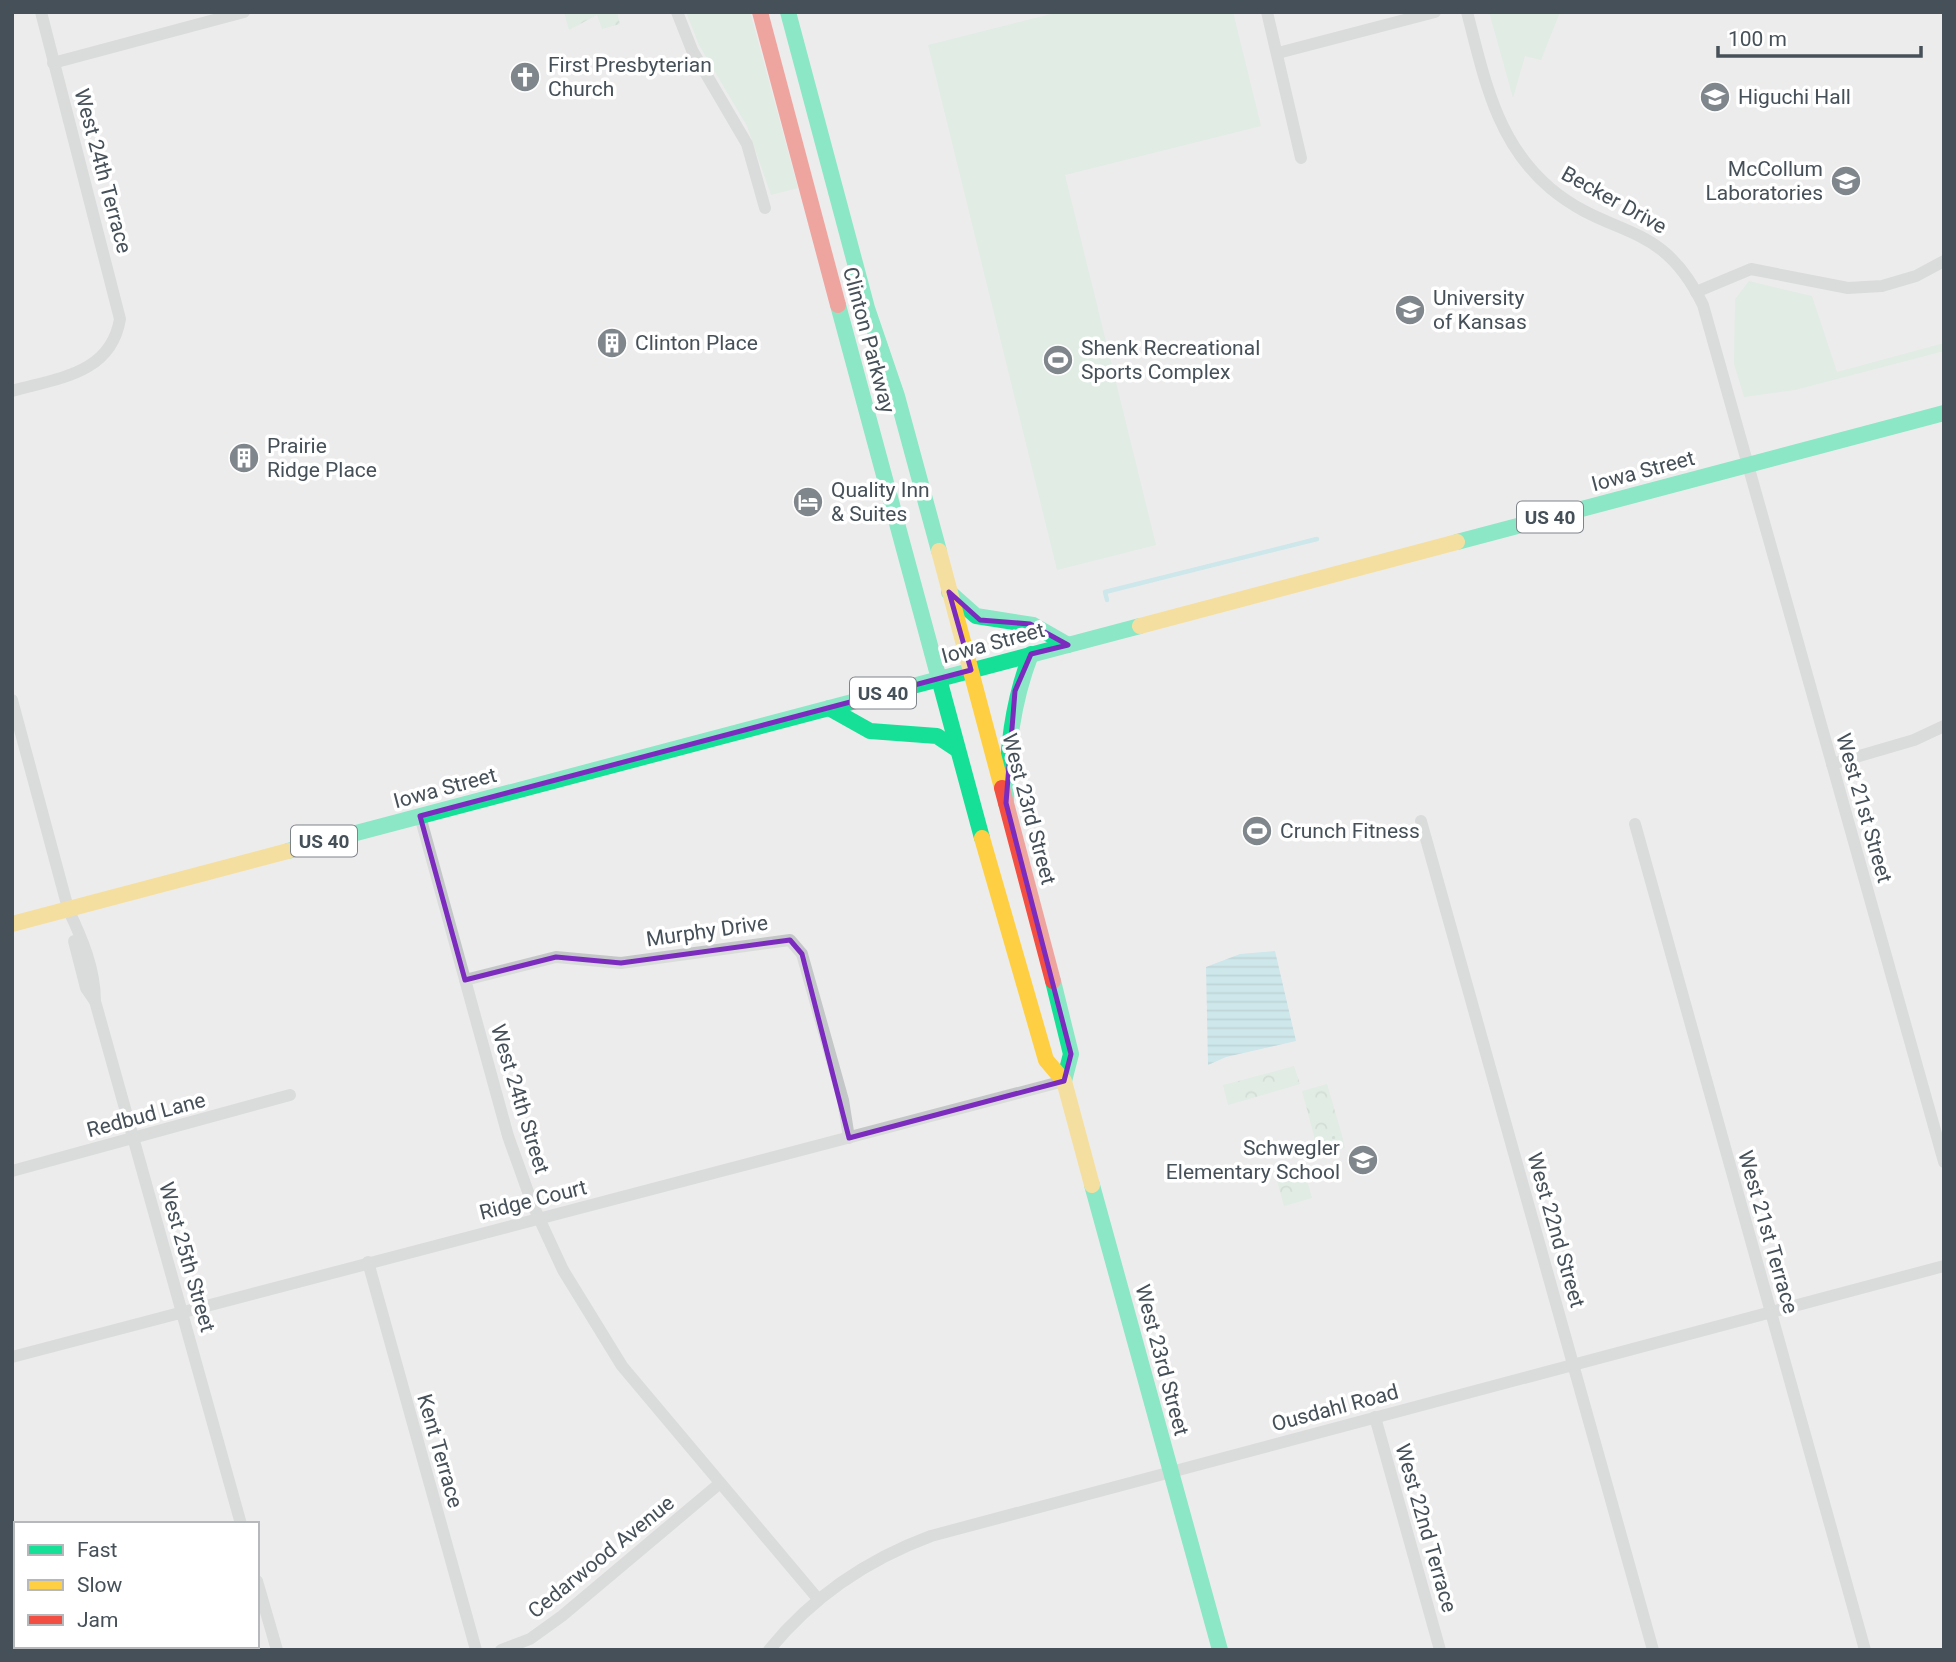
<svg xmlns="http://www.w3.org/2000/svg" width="1956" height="1662" viewBox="0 0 1956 1662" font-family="Roboto,sans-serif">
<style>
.grass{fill:#d1ebd9}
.park{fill:url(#park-crowns)}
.garden{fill:url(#garden-dots)}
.water{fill:url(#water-rules)}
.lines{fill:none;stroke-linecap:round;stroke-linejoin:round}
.stream{stroke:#a6e0e8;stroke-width:4.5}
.street{stroke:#c4c7c8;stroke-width:12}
.fast{stroke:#16e098;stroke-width:16}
.slow{stroke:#ffcf43;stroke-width:16}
.jam{stroke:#f24e42;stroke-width:16}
.marked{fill:none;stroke:#7b2cbf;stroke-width:5;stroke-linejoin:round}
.labels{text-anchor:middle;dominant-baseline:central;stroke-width:7;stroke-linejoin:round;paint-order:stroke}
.shield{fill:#fff;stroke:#7d848a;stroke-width:2}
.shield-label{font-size:19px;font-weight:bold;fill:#455058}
.poi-label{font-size:21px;fill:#455058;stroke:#fff;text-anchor:start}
.street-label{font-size:21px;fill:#455058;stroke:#fff}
</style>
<defs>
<pattern id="park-crowns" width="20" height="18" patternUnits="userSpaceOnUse" patternTransform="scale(1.75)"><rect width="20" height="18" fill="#d1ebd9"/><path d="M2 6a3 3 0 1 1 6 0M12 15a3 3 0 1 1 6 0" fill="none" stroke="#b5cbbc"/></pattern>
<pattern id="garden-dots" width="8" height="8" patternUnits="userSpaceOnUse" patternTransform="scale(1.75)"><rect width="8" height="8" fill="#d1ebd9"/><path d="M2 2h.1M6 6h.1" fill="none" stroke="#b5cbbc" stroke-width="1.8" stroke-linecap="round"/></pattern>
<pattern id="water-rules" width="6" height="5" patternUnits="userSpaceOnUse" patternTransform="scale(1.75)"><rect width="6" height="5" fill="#a6e0e8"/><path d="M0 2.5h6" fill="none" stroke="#89b8bf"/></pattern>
</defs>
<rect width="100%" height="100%" fill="#edecec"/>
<!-- grass -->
<g class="grass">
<polygon points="686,12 750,12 798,188 771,195 747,126 699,45"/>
<polygon points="1059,12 1233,12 1261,126 1065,175 1156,545 1057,570 928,45"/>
<polygon points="1489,12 1560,12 1541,60 1525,56 1513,98"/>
<polygon points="1749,281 1812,296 1837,372 1944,343 1944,351 1795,390 1744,397 1734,364 1735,299"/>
</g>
<!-- park -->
<g class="park">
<polygon points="564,12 617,12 620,24 602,29 597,15 569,30"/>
<polygon points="1294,1066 1300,1084 1228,1105 1223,1085"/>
<polygon points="1327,1084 1341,1132 1315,1140 1302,1091"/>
<polygon points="1305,1173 1312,1198 1284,1206 1277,1181"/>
</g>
<!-- garden -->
<polygon class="garden" points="1341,1132 1345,1148 1319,1156 1315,1140"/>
<!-- water -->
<polygon class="water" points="1275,951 1296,1041 1226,1057 1208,1065 1206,967 1240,954"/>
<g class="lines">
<!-- stream -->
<polyline class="stream" points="1107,600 1105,592 1317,539"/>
<!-- street -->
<g class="street">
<polyline points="677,12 692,50 747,144 765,208"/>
<polyline points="1267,12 1301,158"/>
<path d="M1467,12c17,65 29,130 83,176 62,52 111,30 153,117l241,857"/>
<polyline points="1278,53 1435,12"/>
<polyline points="53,63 244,12"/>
<polyline points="1696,292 1751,269 1848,288 1882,286 1916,276 1944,261"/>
<path d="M12,391c46,-13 99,-17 108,-72l-79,-307"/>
<polyline points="12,700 69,912"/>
<polyline points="1832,764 1914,740 1944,726"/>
<polyline points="420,816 508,1136 532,1203 563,1270 622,1366 818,1599"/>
<polyline points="1421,821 1653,1650"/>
<polyline points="1635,824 1865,1650"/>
<path d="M68,909c14,29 27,60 27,92l146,523"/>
<polyline points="74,941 86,988 95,1001"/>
<polyline points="465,980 556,957 621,963 790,940 802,954 843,1100 849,1138"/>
<polyline points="12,1171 290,1095"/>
<polyline points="368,1262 476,1650"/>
<polyline points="12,1357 1064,1081"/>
<polyline points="1375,1417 1440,1650"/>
<polyline points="257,1581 277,1650"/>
<polyline points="501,1650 530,1639 562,1616 719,1484"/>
<path d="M769,1650c44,-54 97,-90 162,-114l1013,-270"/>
</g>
<!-- fast -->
<g class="fast">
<polyline points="788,12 867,308 897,396 939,551"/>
<polyline points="838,305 982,838"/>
<polyline points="1457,542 1944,413"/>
<polyline points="949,592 976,616 1033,625 1068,645"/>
<polyline points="829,708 870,731 937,736 955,748"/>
<path d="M1006,803c1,-52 6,-100 25,-149"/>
<polyline points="288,851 1140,626"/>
<polyline points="1053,981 1071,1054 1064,1081"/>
<polyline points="1092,1185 1220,1650"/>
</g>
<!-- slow -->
<g class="slow">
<polyline points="939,551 1002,788"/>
<polyline points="1140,626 1457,542"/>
<polyline points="982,838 1046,1060 1064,1081 1092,1185"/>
<polyline points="12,924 288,851"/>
</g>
<!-- jam -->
<g class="jam">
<polyline points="760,12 838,305"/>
<polyline points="1002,788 1053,981"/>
</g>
</g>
<!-- marked area -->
<path d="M0 0H1956V1662H0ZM949,592l31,28 50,4 38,21 -37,9 -16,37 -9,112 65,251 -7,27 -215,57 -47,-184 -12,-14 -169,23 -65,-6 -91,23 -45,-164 551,-146z" fill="#edecec" fill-opacity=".55" fill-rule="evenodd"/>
<path class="marked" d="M949,592l31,28 50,4 38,21 -37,9 -16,37 -9,112 65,251 -7,27 -215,57 -47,-184 -12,-14 -169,23 -65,-6 -91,23 -45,-164 551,-146z"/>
<!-- icons -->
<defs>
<g id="church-disc" transform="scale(1.575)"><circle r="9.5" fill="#80878c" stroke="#fff"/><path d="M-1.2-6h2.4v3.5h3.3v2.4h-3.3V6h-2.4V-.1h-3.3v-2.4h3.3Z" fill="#fff"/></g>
<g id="university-disc" transform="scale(1.575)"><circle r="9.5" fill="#80878c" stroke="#fff"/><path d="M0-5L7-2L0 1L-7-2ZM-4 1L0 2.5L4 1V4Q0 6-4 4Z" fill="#fff"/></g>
<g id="building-disc" transform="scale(1.575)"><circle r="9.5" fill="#80878c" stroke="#fff"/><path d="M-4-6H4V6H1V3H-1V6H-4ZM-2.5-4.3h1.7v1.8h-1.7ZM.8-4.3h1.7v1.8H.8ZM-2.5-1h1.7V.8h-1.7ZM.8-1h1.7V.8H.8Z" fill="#fff"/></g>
<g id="stadium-disc" transform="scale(1.575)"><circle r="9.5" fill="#80878c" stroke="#fff"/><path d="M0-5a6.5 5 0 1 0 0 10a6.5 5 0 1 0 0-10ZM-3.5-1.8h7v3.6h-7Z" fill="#fff"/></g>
<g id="hotel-disc" transform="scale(1.575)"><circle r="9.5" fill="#80878c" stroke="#fff"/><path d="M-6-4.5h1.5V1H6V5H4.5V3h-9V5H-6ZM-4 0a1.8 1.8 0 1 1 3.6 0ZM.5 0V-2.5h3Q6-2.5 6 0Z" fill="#fff"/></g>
<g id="school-disc" transform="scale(1.575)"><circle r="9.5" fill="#80878c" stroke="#fff"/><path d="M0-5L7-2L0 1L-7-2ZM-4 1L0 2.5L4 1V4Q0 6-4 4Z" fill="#fff"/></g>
</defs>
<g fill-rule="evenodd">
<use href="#church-disc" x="525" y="77"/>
<use href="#university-disc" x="1715" y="97"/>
<use href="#university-disc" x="1846" y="181"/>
<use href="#university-disc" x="1410" y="310"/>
<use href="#building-disc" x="612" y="343"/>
<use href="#stadium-disc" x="1058" y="360"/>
<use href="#building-disc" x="244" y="458"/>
<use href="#hotel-disc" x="808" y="502"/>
<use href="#stadium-disc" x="1257" y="831"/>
<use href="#school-disc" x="1363" y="1160"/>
</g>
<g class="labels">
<!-- shield labels -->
<g class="shield">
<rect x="1517" y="501.5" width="66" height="31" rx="5"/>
<rect x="850" y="677.5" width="66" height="31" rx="5"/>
<rect x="291" y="825.5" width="66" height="31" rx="5"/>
</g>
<g class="shield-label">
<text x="1550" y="517">US 40</text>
<text x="883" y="693">US 40</text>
<text x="324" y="841">US 40</text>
</g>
<!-- poi labels -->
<g class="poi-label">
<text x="548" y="65">First Presbyterian<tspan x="548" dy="24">Church</tspan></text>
<text x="1738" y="97">Higuchi Hall</text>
<text x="1823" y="169" text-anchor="end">McCollum<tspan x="1823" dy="24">Laboratories</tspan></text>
<text x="1433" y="298">University<tspan x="1433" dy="24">of Kansas</tspan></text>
<text x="635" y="343">Clinton Place</text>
<text x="1081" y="348">Shenk Recreational<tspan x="1081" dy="24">Sports Complex</tspan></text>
<text x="267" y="446">Prairie<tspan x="267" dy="24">Ridge Place</tspan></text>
<text x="831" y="490">Quality Inn<tspan x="831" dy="24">&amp; Suites</tspan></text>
<text x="1280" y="831">Crunch Fitness</text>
<text x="1340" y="1148" text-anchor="end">Schwegler<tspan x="1340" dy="24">Elementary School</tspan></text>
</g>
<!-- street labels -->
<g class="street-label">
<text transform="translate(103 171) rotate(75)">West 24th Terrace</text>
<text transform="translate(1614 200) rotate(29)">Becker Drive</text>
<text transform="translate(869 340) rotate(75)">Clinton Parkway</text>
<text transform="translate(1643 471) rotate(-15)">Iowa Street</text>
<text transform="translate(993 643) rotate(-15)">Iowa Street</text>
<text transform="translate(445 788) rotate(-15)">Iowa Street</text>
<text transform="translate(1864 808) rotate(74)">West 21st Street</text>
<text transform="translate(1029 809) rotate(75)">West 23rd Street</text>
<text transform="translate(707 931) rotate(-8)">Murphy Drive</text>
<text transform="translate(520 1099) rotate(73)">West 24th Street</text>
<text transform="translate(146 1115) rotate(-15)">Redbud Lane</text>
<text transform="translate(533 1200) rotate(-14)">Ridge Court</text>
<text transform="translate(1556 1230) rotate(74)">West 22nd Street</text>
<text transform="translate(1768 1232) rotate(74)">West 21st Terrace</text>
<text transform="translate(187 1257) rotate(74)">West 25th Street</text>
<text transform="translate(1162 1360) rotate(75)">West 23rd Street</text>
<text transform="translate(1335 1408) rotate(-15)">Ousdahl Road</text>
<text transform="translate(440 1451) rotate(74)">Kent Terrace</text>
<text transform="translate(1426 1528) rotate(74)">West 22nd Terrace</text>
<text transform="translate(601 1557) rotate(-39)">Cedarwood Avenue</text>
</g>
</g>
<!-- border -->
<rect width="1956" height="1662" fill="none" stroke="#455058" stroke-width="28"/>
<!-- legend -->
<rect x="14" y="1522" width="245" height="126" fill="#ffffff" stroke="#b5b9bc" stroke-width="2"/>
<rect x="28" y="1545" width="35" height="10" fill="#16e098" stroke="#b5b9bc" stroke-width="2"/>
<text x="77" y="1557" font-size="21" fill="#455058">Fast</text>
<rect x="28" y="1580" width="35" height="10" fill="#ffcf43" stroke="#b5b9bc" stroke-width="2"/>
<text x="77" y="1592" font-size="21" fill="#455058">Slow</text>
<rect x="28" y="1615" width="35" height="10" fill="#f24e42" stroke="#b5b9bc" stroke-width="2"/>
<text x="77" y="1627" font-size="21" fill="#455058">Jam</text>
<!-- scale -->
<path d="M1718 46v10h203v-10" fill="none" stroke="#455058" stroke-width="3.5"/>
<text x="1728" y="46" font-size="21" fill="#455058" stroke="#ffffff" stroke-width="5" paint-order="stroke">100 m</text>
</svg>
